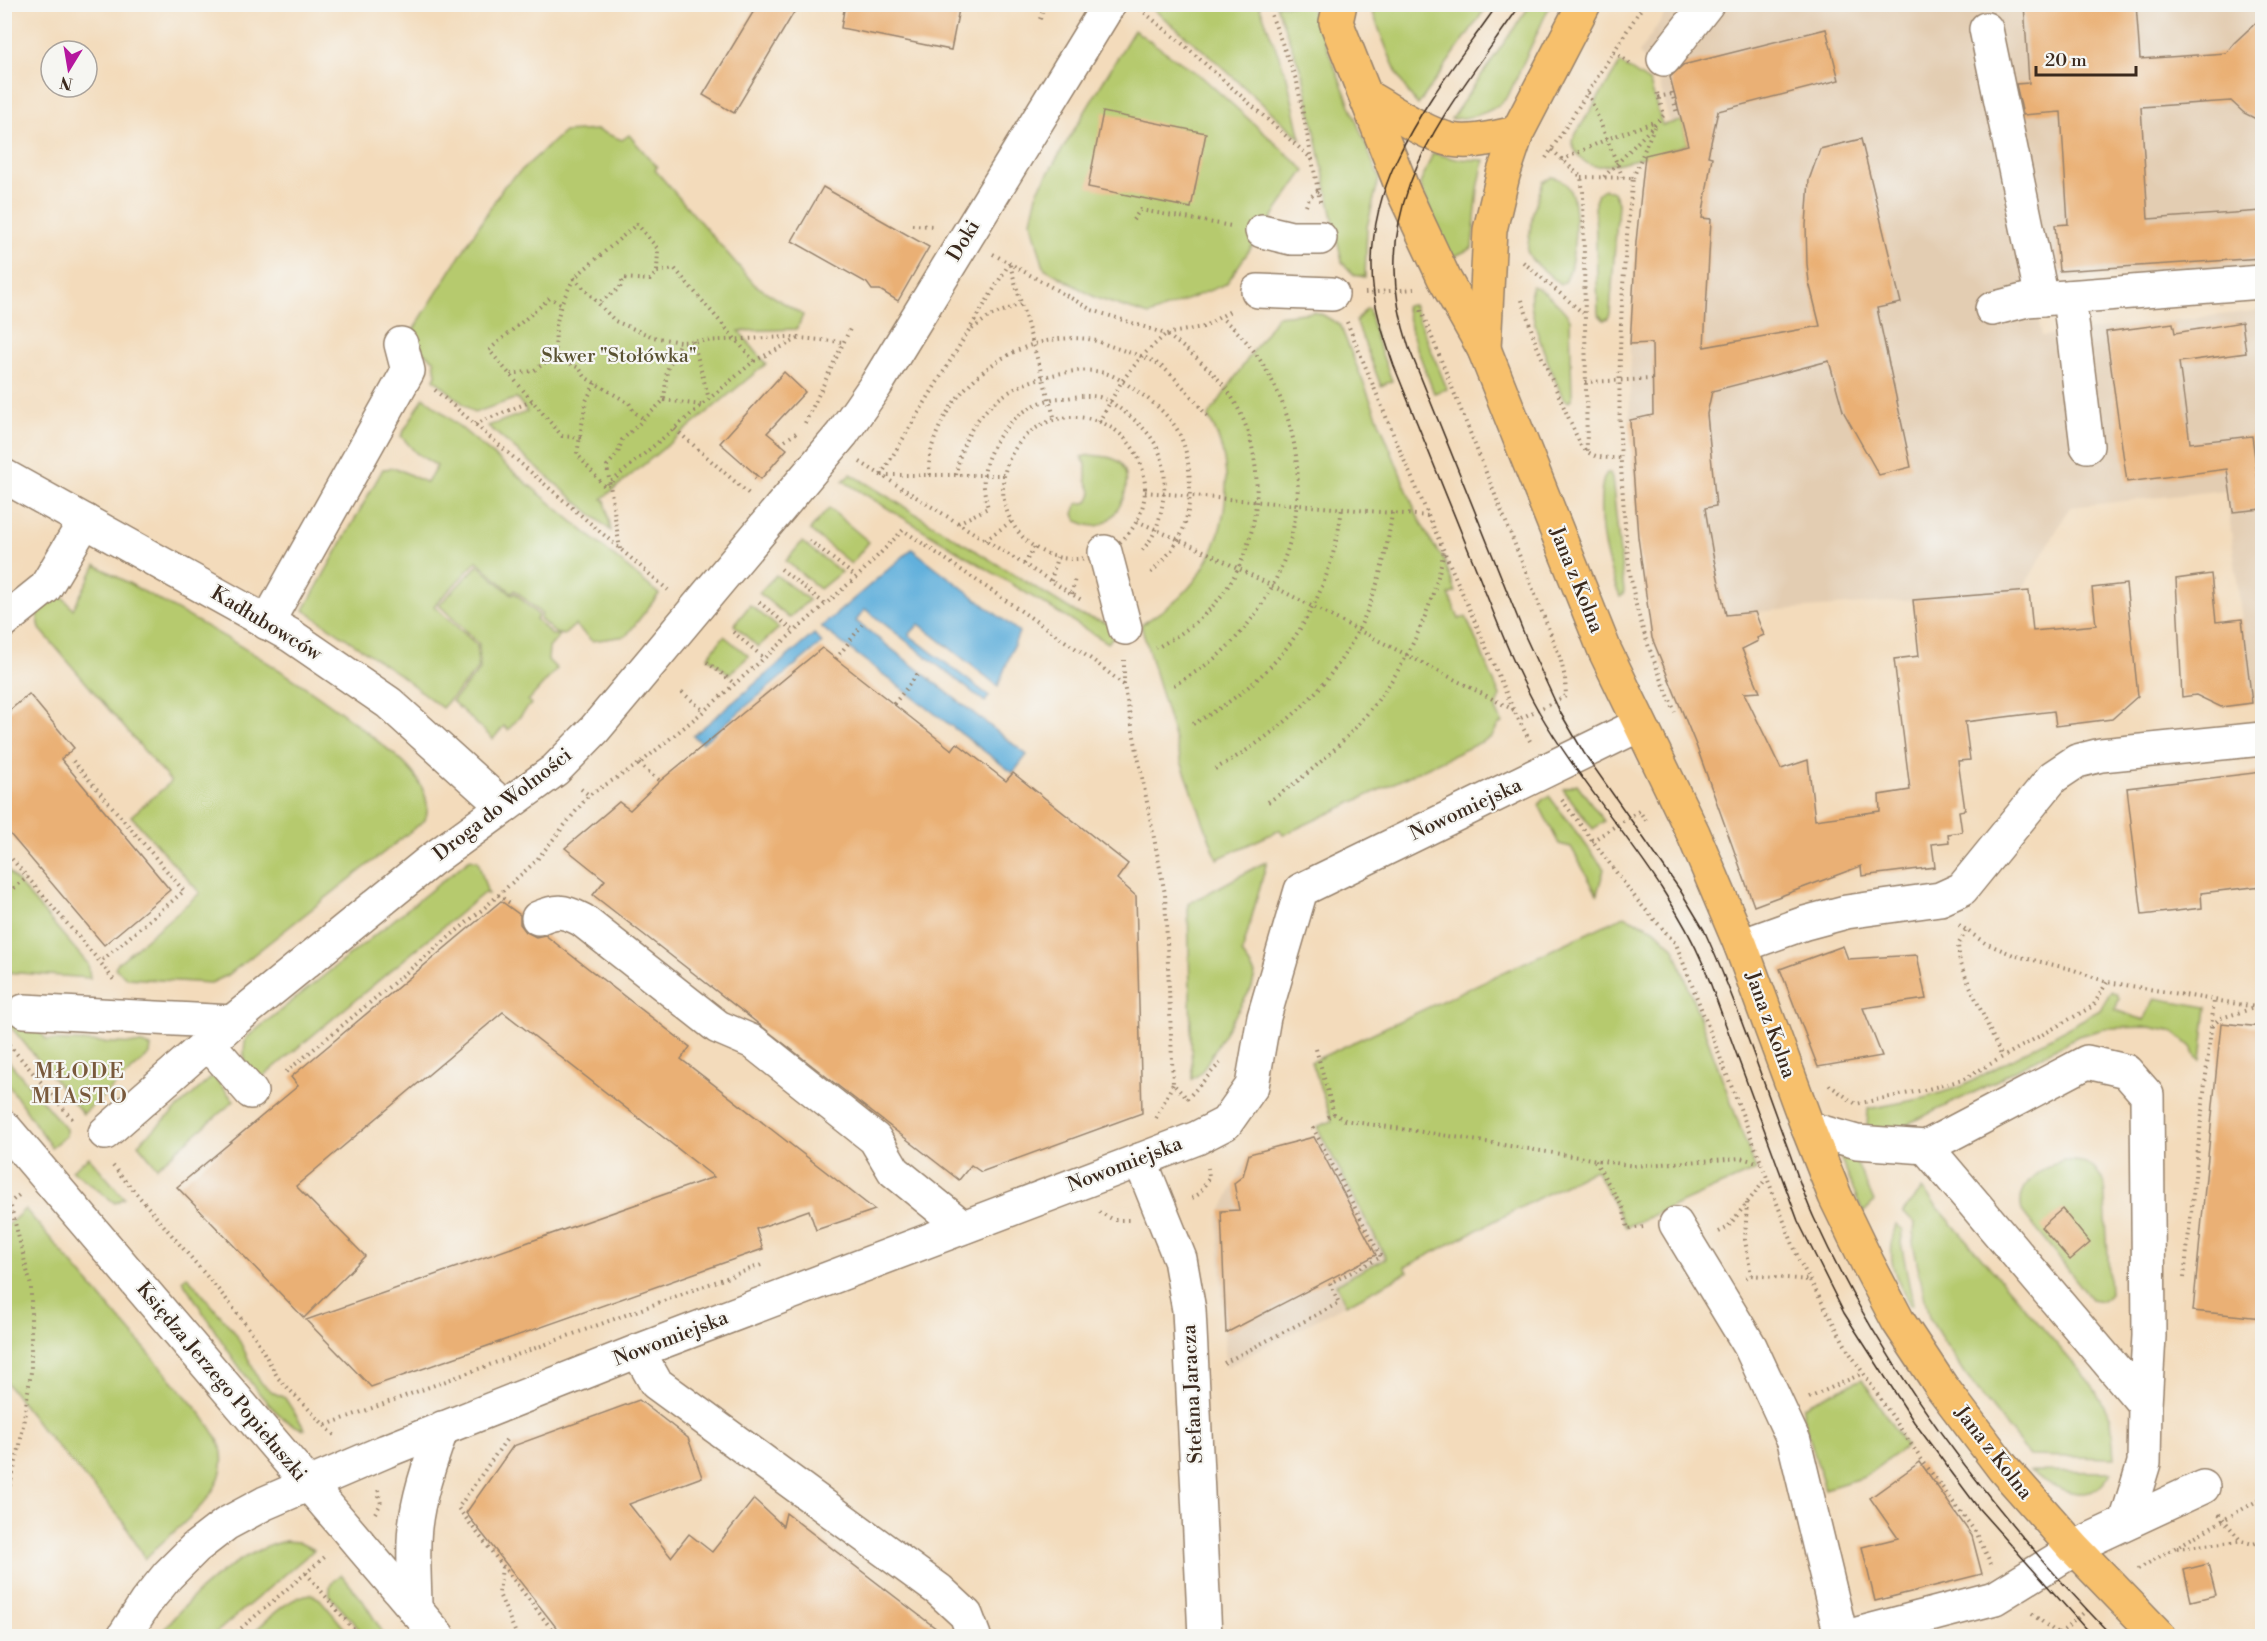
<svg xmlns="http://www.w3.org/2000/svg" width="2267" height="1641" viewBox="0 0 2267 1641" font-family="'Libre Bodoni',serif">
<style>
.built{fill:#e3cdb2}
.green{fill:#b6ca6e;stroke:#787a46;stroke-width:1.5}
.water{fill:#62b0dc;stroke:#4e6d7d;stroke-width:1.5}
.building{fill:#eab074}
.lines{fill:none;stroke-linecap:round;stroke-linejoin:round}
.minor-casing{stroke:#97826c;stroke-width:36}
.major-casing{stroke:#97826c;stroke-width:36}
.path{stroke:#97826c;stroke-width:4;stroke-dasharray:1.5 4.5;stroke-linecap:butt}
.minor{stroke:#fff;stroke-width:33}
.major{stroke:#f7c06c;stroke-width:33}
.tram{stroke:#3b2a1e;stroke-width:1.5}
.labels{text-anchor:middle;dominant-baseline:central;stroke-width:4.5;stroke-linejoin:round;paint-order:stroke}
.street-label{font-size:20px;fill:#3b2a1e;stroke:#f6f6f2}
.park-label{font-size:20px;fill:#5a5232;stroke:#f6f6f2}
.quarter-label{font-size:22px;letter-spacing:1.5px;fill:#78593c;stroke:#f6f6f2}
</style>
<rect width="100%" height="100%" fill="#f6f6f2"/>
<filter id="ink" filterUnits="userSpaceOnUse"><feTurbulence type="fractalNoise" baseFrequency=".0167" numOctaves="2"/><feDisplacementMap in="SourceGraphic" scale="12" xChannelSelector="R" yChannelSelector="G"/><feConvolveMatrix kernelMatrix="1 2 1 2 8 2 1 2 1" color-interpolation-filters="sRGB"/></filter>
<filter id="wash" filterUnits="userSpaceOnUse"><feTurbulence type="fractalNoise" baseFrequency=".008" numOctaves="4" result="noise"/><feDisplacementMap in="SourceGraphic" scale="24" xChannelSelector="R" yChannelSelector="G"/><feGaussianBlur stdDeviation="1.35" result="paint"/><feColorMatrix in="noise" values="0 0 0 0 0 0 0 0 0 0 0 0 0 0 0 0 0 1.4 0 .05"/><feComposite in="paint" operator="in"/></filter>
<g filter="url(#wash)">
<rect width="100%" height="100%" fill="#f3dbbb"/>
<!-- built -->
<g class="built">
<polygon points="1671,5 2262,5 2262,265 2029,281 2042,336 2262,310 2262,703 2252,703 2226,490 2070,507 2021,592 1755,612 1720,616 1652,633 1638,537 1633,481 1630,420 1630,344 1636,242 1645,155 1676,147 1657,74 1639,53"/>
<polygon points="1335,1132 1408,1272 1226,1367 1218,1218 1249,1154"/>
</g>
<!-- green -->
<g class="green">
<path d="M1531,4l19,1 -42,91c-14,17 -35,22 -57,23z"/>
<polygon points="1148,5 1259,5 1287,77 1301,139 1210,56"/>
<polygon points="1276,5 1310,5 1379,178 1367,227 1365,277 1354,275 1342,262 1304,79"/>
<path d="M1370,5v-1l118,1 -70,100c-21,-21 -37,-72 -48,-100z"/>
<polygon points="1134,30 1202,77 1305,170 1226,284 1149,315 1096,298 1044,268 1031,221 1038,190"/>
<path d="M1620,63l30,20 12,42 20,-4 6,23c-18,6 -77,24 -93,22 -11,-1 -23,-16 -23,-26z"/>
<polygon points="597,130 622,140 629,135 657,167 655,170 755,285 803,315 797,329 739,331 766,364 602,499 605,500 611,531 488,426 527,412 517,398 474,413 434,379 436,375 434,360 407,340 504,186 564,132"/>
<polygon points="1433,153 1456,159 1484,160 1478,189 1472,248 1449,259 1420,184"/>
<path d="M1552,177c8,1 14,5 18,13 9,18 5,74 -5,92l-5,2 -28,-24 -5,-9 6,-39 10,-30z"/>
<polygon points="1604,189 1613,192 1618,203 1610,314 1608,318 1604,320 1598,314 1595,202 1598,194"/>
<path d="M1532,286c10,1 33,24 38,33l2,79 -3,4 -6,-4c-10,-24 -39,-87 -31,-112z"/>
<polygon points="1413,305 1447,389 1434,393 1415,343 1405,306"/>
<polygon points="1366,309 1369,309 1375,336 1392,381 1381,386 1356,321"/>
<path d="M1314,312l9,3 17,10 77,190 15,28 11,15 13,34 -7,3 10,24 7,-2 34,79 -4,13 6,14 -4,2 -6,12 -209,98 -3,-5 -63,29 -35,-95 -41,-139c13,-9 26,-17 38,-27 47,-43 63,-127 29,-181l69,-101z"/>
<polygon points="424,397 659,594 626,636 592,641 575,625 564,635 555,633 540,619 542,615 515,590 512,593 477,561 434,606 477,645 478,669 442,708 400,675 304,610 383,469 396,468 427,483 437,466 416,453 401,436"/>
<path d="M1090,455c9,1 25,1 31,9 14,18 -1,53 -21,61 -7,3 -15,-1 -23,-4l-3,-7 3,-10 11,-2 4,-9 -6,-13v-16l-5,-7z"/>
<path d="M1607,473h3l2,5 12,113 -1,4 -3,2c-14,-35 -21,-65 -19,-102 1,-8 1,-17 6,-22z"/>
<polygon points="851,474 1080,615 1121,627 1108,643 843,481"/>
<polygon points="829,508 869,542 851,564 810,530"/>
<polygon points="802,542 841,572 820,589 786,561"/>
<path d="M96,565c92,52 187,99 269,166 17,14 38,28 51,46 8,13 15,28 9,43l-197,155 -17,8 -84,-5 -12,-10 2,-4 83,-71 -69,-77 40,-34 -131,-153 -3,-16 23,-19 13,15z"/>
<polygon points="478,565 512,595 515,593 539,616 536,619 552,635 560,635 549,648 548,660 557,669 528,701 531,704 508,730 504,726 493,739 452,701 480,670 479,644 439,605"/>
<polygon points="776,575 809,600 789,618 759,593"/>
<polygon points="750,605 779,628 758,647 734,625"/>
<polygon points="724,636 749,656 729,674 708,657"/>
<polygon points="1577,784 1604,821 1593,829 1563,789"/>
<polygon points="1549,796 1604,869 1597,894 1571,847 1559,844 1539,805 1542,800"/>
<path d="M470,859l8,2 10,33 -4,-1 -225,187c-14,-16 -18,-21 -13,-42z"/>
<polygon points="1267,861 1242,953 1255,974 1252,987 1201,1073 1192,1079 1188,904"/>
<polygon points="4,866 88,964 90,978 5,972"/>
<polygon points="1624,916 1654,929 1674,948 1756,1170 1626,1227 1595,1169 1405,1267 1408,1272 1346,1305 1336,1284 1386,1258 1317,1127 1332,1121 1311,1062"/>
<polygon points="2111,991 2117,994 2119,999 2115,1010 2144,1020 2155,998 2207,1007 2201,1060 2197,1058 2191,1047 2174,1032 2150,1027 2108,1028 2078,1036 1979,1090 1903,1126 1887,1129 1867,1128 1868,1109 1925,1098 1965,1085 2100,1010"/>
<polygon points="4,994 47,1040 142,1044 151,1047 150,1054 83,1114 5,1020"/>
<polygon points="5,1057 66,1129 66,1136 51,1147 5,1080"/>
<polygon points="213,1076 234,1101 157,1167 138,1144"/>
<polygon points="1837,1149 1853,1154 1874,1202 1863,1213"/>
<polygon points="89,1157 124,1198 115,1203 72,1170"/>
<path d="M2063,1160l19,2 11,5 11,15 6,112 -7,7 -12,-2 -69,-88c-7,-27 19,-42 41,-51z"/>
<polygon points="1922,1189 2092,1385 2111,1419 2114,1458 2030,1456 1964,1373 1929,1318 1913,1243 1915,1224 1903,1212"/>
<path d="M25,1209l177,206c7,10 16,21 19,33 12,47 -49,81 -76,111l-22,-38 -82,-93 -36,-47v-153z"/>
<path d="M1896,1224l7,6 -2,13 12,61 -3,1c-17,-31 -24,-47 -14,-81z"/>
<path d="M187,1276l49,58 24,48 14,11 11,5 20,31c-38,-4 -100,-117 -123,-149z"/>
<polygon points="1862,1379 1906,1446 1864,1477 1825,1489 1803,1416 1803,1406"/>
<path d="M2030,1471l82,1c-5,6 -9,14 -16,17 -20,12 -50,-6 -66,-18z"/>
<path d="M285,1541l13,1 16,8 -102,86h-53c32,-42 73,-81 126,-95z"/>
<path d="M341,1574l22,27 22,35h-20l-35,-40c-2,-11 3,-16 11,-22z"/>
<path d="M311,1594l9,5 31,37h-102c18,-15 38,-39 62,-42z"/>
</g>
<!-- water -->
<g class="water">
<polygon points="912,549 1019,632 998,686 919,624 909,635 989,696 985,702 865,609 856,621 1027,755 1013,773 821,627"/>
<polygon points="814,634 822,643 702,743 693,736"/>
</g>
<g id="blocks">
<!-- building -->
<g class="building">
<polygon points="758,4 799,4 734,113 703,95"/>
<polygon points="845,4 960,4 951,50 841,28"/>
<polygon points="2024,4 2136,4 2140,59 2226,53 2234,43 2262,17 2262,122 2244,113 2231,101 2141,107 2148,219 2262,211 2262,258 2059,271 2055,225 2068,224 2061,112 2023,115 2016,84 2029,83"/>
<polygon points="1826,29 1839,80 1718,111 1708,156 1712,157 1702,218 1711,219 1704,347 1820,326 1809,282 1807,264 1806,225 1809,180 1820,149 1861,139 1901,303 1877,308 1911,467 1879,475 1843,411 1829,361 1712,391 1707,414 1716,506 1705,508 1713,555 1726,615 1755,612 1764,635 1757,638 1758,641 1742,649 1760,692 1744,693 1781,769 1808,760 1815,820 1880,811 1879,795 1910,790 1894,659 1919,656 1913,600 2029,591 2033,631 2096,625 2092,588 2126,584 2138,696 2112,719 2056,726 2054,711 1965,722 1970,760 1958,761 1965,810 1959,811 1962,832 1948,834 1949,842 1932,844 1935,867 1862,876 1861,866 1754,906 1696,745 1652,638 1638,537 1631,441 1630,420 1653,415 1652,343 1630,344 1636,242 1645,155 1688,145 1670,77 1683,65"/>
<polygon points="1103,112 1206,133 1191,208 1088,187"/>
<polygon points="823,187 929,247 898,301 880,290 872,290 867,283 792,241"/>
<polygon points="2242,322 2246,353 2179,362 2190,443 2252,436 2262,509 2233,512 2227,469 2127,482 2106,332 2173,323 2175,333"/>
<polygon points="784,372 805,392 767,433 787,449 761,479 720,443"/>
<polygon points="2211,574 2216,622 2242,619 2252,703 2221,707 2196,695 2182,697 2176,579"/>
<polygon points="822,648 952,750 957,743 1006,781 1013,773 1128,864 1117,879 1136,896 1142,1113 981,1172 971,1165 959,1180 593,895 605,880 565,848 619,802 630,810 660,781"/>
<polygon points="29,694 74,748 61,759 170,890 104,945 4,827 4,715"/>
<polygon points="2262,772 2262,886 2201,893 2202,908 2142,915 2127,788"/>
<polygon points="501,901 520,915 520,924 526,932 536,937 545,935 690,1047 681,1059 875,1210 816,1230 809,1210 756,1229 763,1249 371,1387 306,1320 714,1177 503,1012 296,1186 365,1256 304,1318 177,1187 298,1086 291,1077"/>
<polygon points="1843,946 1848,959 1917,955 1926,999 1863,1008 1882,1056 1818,1067 1780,969"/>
<polygon points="2221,1023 2262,1027 2262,1318 2193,1311"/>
<polygon points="1314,1137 1376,1255 1226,1333 1221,1211 1239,1210 1234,1183 1243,1176 1249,1154"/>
<polygon points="2062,1209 2090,1243 2070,1260 2041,1227"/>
<polygon points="639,1400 688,1438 702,1477 629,1504 671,1557 689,1534 712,1552 754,1499 783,1526 786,1513 946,1636 563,1636 466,1513 513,1446"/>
<polygon points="1920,1462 1972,1536 1982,1574 1875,1601 1862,1547 1898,1538 1870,1498"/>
<polygon points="2208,1564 2216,1595 2191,1601 2184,1570"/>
</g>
</g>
</g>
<g filter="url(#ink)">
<use href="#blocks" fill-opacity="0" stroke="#97826c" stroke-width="1.5"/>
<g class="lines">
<!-- minor casing -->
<g class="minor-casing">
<g id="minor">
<polyline points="1986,29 2042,299"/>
<polyline points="1664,59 1707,4"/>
<polyline points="1262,231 1291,238 1320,238"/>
<polyline points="1258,291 1332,294"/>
<polyline points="2069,297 2087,446"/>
<polyline points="1992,309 2027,300 2262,282"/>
<polyline points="4,476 290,635 389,703 504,807"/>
<polyline points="1105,552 1125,628"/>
<polyline points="4,621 45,588 85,521"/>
<polyline points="267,623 408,371 401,344"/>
<path d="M538,918c19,-8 25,-8 44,2l136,107 35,15 122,97 19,32 69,56"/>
<polyline points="1741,946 1805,923 1846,912 1940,899 1962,889 2053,777 2077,761 2101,755 2262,739"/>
<polyline points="24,1011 232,1022"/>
<polyline points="208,1043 251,1092"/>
<polyline points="4,1127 438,1636"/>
<polyline points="1808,1128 1857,1142 1926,1147 2087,1062 2126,1071 2147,1095 2149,1336 2145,1405 2144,1463 2126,1522"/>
<polyline points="105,1133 232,1022 430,861 555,770 595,729 842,434 876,385 1109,4"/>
<polyline points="1926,1147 2145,1405"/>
<polyline points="1140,1160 1180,1259 1189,1310 1205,1636"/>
<polyline points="1676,1224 1750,1346 1794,1441 1841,1636"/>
<polyline points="638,1351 656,1383 939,1590 966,1615 974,1636"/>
<path d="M415,1610c0,-28 -3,-56 0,-83 4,-35 16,-66 27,-99"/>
<polyline points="124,1636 146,1602 168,1575 195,1548 226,1524 265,1503 386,1451 638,1351 1140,1160 1197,1138 1226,1123 1252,1086 1264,1017 1301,890 1639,725"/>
<polyline points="1850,1636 1995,1598 2089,1540 2203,1487"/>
</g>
</g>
<!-- major casing -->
<g class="major-casing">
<g id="major">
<polyline points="1340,4 1336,22 1405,195 1444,278 1484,349 1605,651 1693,833 1741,946 1808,1128 1835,1196 1867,1262 1898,1321 1941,1386 2003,1468 2075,1549 2159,1636"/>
<path d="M1367,97c25,14 56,36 84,43 21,4 45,-3 66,-7"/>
<polyline points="1484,349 1490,230 1503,175 1517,133 1584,4"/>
</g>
</g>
<!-- path -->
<g class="path">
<polyline points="1267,4 1297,82 1321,206"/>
<polyline points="1140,9 1184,45 1313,160"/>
<polyline points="1040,19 1045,4"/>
<polyline points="1614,52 1631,64"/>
<polyline points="1672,92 1677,114"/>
<polyline points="1588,93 1623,178"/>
<polyline points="1658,97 1672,94"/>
<polyline points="1552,150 1581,177 1583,192 1587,452"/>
<polyline points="1546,158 1644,4"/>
<polyline points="1562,160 1607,139 1656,121"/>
<path d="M1581,177l52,1c-12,101 -17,203 -11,305 3,42 5,85 15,126 9,35 24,69 38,103"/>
<polyline points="1604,177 1664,115 1656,89"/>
<polyline points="1633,178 1654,127"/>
<polyline points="1306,206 1309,198 1318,191"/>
<polyline points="1133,220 1140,210 1231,226"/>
<polyline points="912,225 933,226"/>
<polyline points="993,254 1092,310 1166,334 1203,327 1232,310"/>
<polyline points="1523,262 1583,313"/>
<polyline points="1010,265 1055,420"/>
<polyline points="574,278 615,321 653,337 680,342 788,337 843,342"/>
<polyline points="1365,293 1414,289"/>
<path d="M1522,300l14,44 45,102c12,13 24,12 40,12"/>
<polyline points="1421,310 1560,657 1565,678 1566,696 1519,719"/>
<polyline points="1347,322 1401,453 1514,711 1530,741"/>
<polyline points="972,329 990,316 1021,304"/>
<polyline points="693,341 709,399"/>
<polyline points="555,356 556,326 561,304"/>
<polyline points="754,361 798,339"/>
<polyline points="511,374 533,371 555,356 579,368 586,378 629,403 634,412 644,419"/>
<polyline points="1585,382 1652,379"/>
<polyline points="595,383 586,401 577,454 605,487 754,361 675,269 657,272 650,280 623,278 620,288 597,304"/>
<polyline points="435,390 668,590"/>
<polyline points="664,400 701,405"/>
<circle cx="1074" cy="488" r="71"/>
<path d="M1099,422l23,-41 20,-25 24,-22c21,16 45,34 61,56 45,64 38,160 -16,218 -16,17 -34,29 -55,40"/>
<polyline points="805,423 850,329"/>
<polyline points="475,424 532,401"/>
<polyline points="675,429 749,494"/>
<polyline points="581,438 562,436 489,350 550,298 561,304 574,278 637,224 658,249 657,272"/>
<polyline points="780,444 796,433"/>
<polyline points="860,462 1083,601"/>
<polyline points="756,474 753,477 759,482"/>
<polyline points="881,475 1009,264"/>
<polyline points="882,475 1004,475"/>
<path d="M930,475c-3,-17 3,-34 10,-49 26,-55 86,-94 148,-87 11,2 21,7 31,10 14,5 30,8 42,17 18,14 33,34 47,51"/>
<path d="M956,475c8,-59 50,-93 107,-102 14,-3 30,-4 45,1 9,3 19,10 27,16 16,10 33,24 43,41 15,28 16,77 2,106 -8,14 -20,28 -32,38"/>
<polyline points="1145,492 1428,516"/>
<polyline points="1137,521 1210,554 1514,710"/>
<path d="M958,523l30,-15c-3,-11 -5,-21 -4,-32 3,-33 32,-68 65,-76 6,-2 12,-2 18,-2 11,-2 21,-3 32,-1 10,3 16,8 24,14 29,21 45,43 41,80 -2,23 -7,46 -25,62"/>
<polyline points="809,540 856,577"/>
<polyline points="985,540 1012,521"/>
<polyline points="620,549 607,466 618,453 622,440 664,400 667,370 680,342"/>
<polyline points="1024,564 1035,547"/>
<polyline points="781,569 825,604"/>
<polyline points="1051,581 1057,557"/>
<polyline points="1072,594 1075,577"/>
<polyline points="759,602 794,631"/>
<polyline points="733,632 764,658"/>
<polyline points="836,659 862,625"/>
<polyline points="707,662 735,684"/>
<polyline points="1124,685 1124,660"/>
<path d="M1174,685c17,-10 34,-20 49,-34 71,-67 96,-167 55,-258 -13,-29 -31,-56 -57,-75"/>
<polyline points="682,692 704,711"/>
<polyline points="894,704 920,671"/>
<path d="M1193,724c88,-48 136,-116 149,-216"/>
<polyline points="73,761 184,891 100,962"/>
<polyline points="639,764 660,781"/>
<path d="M1215,769c106,-58 162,-135 177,-256"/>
<polyline points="581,789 589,795 639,764 704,711 861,573 903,530 1094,661 1124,685 1165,894 1173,1084 1187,1098"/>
<polyline points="1562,800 1637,900 1676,944 1799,1260 1849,1352 1919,1456 1977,1534 1991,1564"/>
<path d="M1268,802c91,-60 156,-145 176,-252"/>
<polyline points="1592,841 1639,811 1648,823"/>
<polyline points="4,850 100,962 116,983"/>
<polyline points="498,895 510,903"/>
<polyline points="4,896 28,877"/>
<path d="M4,897c4,8 5,15 0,23"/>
<polyline points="1959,925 1985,943 2016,956 2071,969 2107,982 2262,1008"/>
<polyline points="1966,931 1958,945 1960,964 2002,1057"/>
<polyline points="2212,1026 2221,1018 2254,1008"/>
<polyline points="5,1040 74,1121"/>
<polyline points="1316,1049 1334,1114"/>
<polyline points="286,1072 483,909 535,862 589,795"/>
<polyline points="1829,1085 1856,1104 1924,1090 1962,1080 2093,1006 2107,982"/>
<polyline points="1187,1099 1220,1063"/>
<polyline points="1328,1117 1334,1114 1345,1120 1361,1123 1436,1134 1634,1166 1741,1158 1760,1163"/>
<polyline points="1156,1118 1173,1084"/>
<polyline points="1595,1161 1623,1208 1628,1229 1644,1227"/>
<polyline points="113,1166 227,1300 254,1335 278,1378 336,1437"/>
<polyline points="1192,1198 1199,1194 1209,1178 1208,1168"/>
<polyline points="1747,1203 1745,1240 1751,1275"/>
<polyline points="4,1208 20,1194"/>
<polyline points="1099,1212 1114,1220 1129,1220"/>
<polyline points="1719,1232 1727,1228 1766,1179"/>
<polyline points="1746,1278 1751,1275 1809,1280"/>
<polyline points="2184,1278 2214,1001"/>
<polyline points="1224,1363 1339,1303 1330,1283 1381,1257 1311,1124"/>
<polyline points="1809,1398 1863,1373"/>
<polyline points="326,1425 764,1264"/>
<polyline points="506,1440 458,1508 557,1636"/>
<polyline points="4,1509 20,1445 31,1372 31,1286 10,1203"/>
<polyline points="375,1513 381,1504 378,1490"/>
<polyline points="2219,1514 2241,1541"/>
<polyline points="2177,1548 2241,1541 2253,1544 2262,1541"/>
<polyline points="502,1567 499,1594 517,1636"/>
<polyline points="2138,1569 2262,1498"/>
<polyline points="306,1573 359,1636"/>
<polyline points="2032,1614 2061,1636"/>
<polyline points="2059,1634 2088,1609"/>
<polyline points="232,1636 327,1555"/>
</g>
<!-- minor -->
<use href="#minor" class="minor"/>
<!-- major -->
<use href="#major" class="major"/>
<!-- tram -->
<g class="tram">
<path d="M1498,4c-62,89 -140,175 -124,291 4,25 12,48 20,71 26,66 53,132 80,198 20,49 38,100 64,146 51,89 126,162 166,256l94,255 46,92 70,109 65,87 113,127"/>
<path d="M1521,4c-77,112 -160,199 -112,344l116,288 35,76 24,41 96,137 24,40c32,70 56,144 83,216 9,24 16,48 27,72 71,156 180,295 298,418"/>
</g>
</g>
</g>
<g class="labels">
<!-- street labels -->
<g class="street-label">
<text transform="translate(964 241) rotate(-59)">Doki</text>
<text transform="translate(1576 580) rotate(68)">Jana z Kolna</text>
<text transform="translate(266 624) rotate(31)">Kadłubowców</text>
<text transform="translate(503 805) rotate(-38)">Droga do Wolności</text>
<text transform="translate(1466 810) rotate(-25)">Nowomiejska</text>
<text transform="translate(1770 1025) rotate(70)">Jana z Kolna</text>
<text transform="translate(1125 1165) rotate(-21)">Nowomiejska</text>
<text transform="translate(671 1339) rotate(-21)">Nowomiejska</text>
<text transform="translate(221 1382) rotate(50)">Księdza Jerzego Popiełuszki</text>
<text transform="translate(1193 1394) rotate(-93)">Stefana Jaracza</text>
<text transform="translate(1993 1453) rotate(52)">Jana z Kolna</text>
</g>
<!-- park labels -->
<g class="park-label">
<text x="619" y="356">Skwer "Stołówka"</text>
</g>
<!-- quarter labels -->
<g class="quarter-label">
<text x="80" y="1071">MŁODE<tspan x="80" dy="25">MIASTO</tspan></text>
</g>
</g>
<!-- margin -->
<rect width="2267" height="1641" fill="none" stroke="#f6f6f2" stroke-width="24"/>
<!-- north arrow -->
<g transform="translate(69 69) rotate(191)"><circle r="28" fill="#f6f6f2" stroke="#aba49d" stroke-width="1.5"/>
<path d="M0-4.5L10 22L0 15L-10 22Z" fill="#b5179e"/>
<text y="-9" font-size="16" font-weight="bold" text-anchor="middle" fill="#3b2a1e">N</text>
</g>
<!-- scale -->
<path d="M2036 66v9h100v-9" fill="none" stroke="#3b2a1e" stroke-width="3"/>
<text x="2045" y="66" font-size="18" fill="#3b2a1e" stroke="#f6f6f2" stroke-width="4.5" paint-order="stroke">20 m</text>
</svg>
